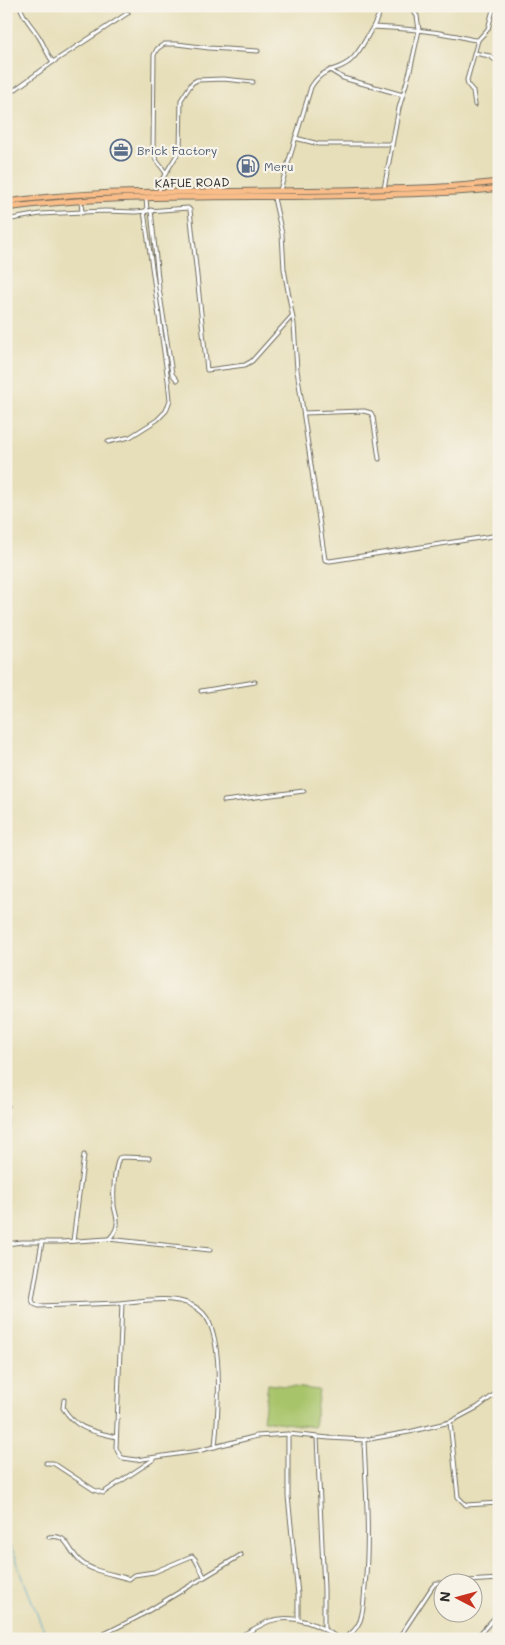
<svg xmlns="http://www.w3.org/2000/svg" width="505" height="1645" viewBox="0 0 505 1645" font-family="Mali,sans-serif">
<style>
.green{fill:#a8c46a;stroke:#6a784a}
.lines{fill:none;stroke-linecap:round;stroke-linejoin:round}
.stream{stroke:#51a8ce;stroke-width:1}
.minor-casing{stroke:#6d6a5d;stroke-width:5}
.trunk-casing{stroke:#6d6a5d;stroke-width:7}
.minor{stroke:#fff;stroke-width:3}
.trunk{stroke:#f9bd89;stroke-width:5}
.labels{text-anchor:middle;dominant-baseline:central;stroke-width:4.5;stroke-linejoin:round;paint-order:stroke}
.service-label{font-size:12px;fill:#4e5e75;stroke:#f7f3e8;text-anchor:start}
.street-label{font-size:12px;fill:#2b2b2b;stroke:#f7f3e8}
</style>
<rect width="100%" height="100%" fill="#f7f3e8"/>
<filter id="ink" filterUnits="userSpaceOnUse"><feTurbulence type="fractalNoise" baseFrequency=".02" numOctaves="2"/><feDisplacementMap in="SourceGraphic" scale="10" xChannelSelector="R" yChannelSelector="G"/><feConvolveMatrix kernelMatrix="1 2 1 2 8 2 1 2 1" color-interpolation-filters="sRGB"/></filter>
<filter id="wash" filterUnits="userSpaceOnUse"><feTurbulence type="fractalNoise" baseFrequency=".0096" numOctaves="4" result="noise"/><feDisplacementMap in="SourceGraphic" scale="20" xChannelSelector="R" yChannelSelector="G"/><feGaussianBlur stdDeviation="1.12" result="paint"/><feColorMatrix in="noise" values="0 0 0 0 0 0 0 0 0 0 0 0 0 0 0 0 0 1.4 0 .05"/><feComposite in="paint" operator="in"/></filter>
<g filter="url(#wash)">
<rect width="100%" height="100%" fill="#e7dfba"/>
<!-- green -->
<polygon class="green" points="268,1384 319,1390 314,1427 263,1420"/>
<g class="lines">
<!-- stream -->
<polyline class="stream" points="6,1540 16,1557 19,1568 41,1624 50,1639"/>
</g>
</g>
<g filter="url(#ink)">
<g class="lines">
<!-- minor casing -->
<g class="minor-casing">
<g id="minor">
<path d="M20,6c3,12 13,21 19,31 6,9 7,16 14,25"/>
<polyline points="373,27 383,6"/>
<polyline points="474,53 490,56 499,63"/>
<polyline points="330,70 343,78 403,95"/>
<polyline points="6,96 53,62 128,13"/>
<polyline points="475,105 473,91 468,85 467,80 478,40"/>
<polyline points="295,138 319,144 392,144"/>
<polyline points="166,173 156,160 153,150 154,55 157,49 164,44 177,44 209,48 258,51"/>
<polyline points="384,189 399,108 410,71 419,30 417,16 410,6"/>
<path d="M280,190l31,-103c13,-21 24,-14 39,-26 10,-8 16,-23 23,-34 26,1 52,3 78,8 9,1 18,5 27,5l10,-11 6,-23"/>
<polyline points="159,192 161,181 180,150 181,100 192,83 197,80 223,79 253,82"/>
<polyline points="146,198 147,211"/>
<polyline points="274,198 282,234 284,269 294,324 297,370 325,560 330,561 499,535"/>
<polyline points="81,201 82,213"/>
<polyline points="151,210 159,288 172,374 177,380"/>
<polyline points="6,220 40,214 105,211 135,212 188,208 190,210 207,370 245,365 252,361 292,316"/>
<polyline points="304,413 364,411 371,413 373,417 379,459"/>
<polyline points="108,442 130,437 157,420 166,411 170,400 168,380 144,211"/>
<polyline points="201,691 255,682"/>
<polyline points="224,801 304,791"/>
<polyline points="6,1108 8,1106"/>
<polyline points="6,1118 6,1126"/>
<path d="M109,1239c4,-4 7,-8 8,-14 1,-6 -2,-13 -3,-19 -1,-14 0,-35 5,-48l3,-1 27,1"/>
<polyline points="73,1241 84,1155"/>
<polyline points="6,1244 22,1242 42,1242"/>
<path d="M210,1250l-102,-11 -47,3h-19l-10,58 2,4 5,2c26,-1 53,-2 79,-3 25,-2 65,-11 85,10 22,23 15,103 12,134"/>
<polyline points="122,1303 116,1448 120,1456 123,1458 136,1460 198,1451 257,1436 288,1434 329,1438 364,1440 409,1432 450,1422 478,1407 499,1391"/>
<path d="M64,1400l-1,8c14,22 29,23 53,29"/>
<polyline points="450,1422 458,1497 466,1505 499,1503"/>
<polyline points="288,1434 288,1496 298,1595 298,1619"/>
<polyline points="317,1437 324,1589 324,1630"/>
<polyline points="46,1463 53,1463 94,1490 103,1493 154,1459"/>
<path d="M49,1537c19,-4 18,13 32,25 12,10 33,12 48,17l5,-4 20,-3 38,-16 3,3 9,17"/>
<polyline points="451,1582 499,1579"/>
<path d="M242,1635c9,-4 18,-10 28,-14 24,-8 50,4 69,18"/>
<polyline points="350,1635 356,1639"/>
<polyline points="98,1639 104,1634 138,1617 241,1555"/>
<path d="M341,1639c10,-4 15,-9 19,-18 4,-11 4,-23 5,-35 5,-48 1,-97 -1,-146"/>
<polyline points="398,1639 433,1586 436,1583 442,1583"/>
<polyline points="475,1639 499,1613"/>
</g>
</g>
<!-- trunk casing -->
<g class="trunk-casing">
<g id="trunk">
<path d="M6,202c62,-9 124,-10 186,-10 60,-1 121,-1 182,-3 42,0 83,-2 125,-7"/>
<path d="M6,208c121,-16 246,-9 368,-13 42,-2 83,-1 125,-7"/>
</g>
</g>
<!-- minor -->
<use href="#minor" class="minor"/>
<!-- trunk -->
<use href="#trunk" class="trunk"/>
</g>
</g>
<!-- icons -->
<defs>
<g id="office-ring" transform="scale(1.125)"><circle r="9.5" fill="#f7f3e8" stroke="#5c6f8a" stroke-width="1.5"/><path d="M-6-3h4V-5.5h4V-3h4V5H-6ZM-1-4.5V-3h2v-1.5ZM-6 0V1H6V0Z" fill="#5c6f8a"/></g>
<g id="fuel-ring" transform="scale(1.125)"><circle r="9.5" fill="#f7f3e8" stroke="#5c6f8a" stroke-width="1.5"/><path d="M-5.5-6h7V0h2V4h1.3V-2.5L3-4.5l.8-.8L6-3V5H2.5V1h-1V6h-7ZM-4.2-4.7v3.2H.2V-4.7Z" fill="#5c6f8a"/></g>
</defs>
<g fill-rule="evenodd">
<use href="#office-ring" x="121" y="150"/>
<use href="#fuel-ring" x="248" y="166"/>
</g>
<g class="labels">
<!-- service labels -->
<g class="service-label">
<text x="137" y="150">Brick Factory</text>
<text x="264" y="166">Meru</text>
</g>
<!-- street labels -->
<g class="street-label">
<text transform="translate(192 182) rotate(-1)">KAFUE ROAD</text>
</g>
</g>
<!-- margin -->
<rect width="505" height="1645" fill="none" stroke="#f7f3e8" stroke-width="25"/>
<!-- north arrow -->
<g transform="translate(458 1598) rotate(276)"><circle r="24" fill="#f7f3e8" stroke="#a5a39c"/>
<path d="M0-4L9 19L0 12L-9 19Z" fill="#c8321e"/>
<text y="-8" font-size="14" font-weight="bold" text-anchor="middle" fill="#2b2b2b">N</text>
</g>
</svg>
